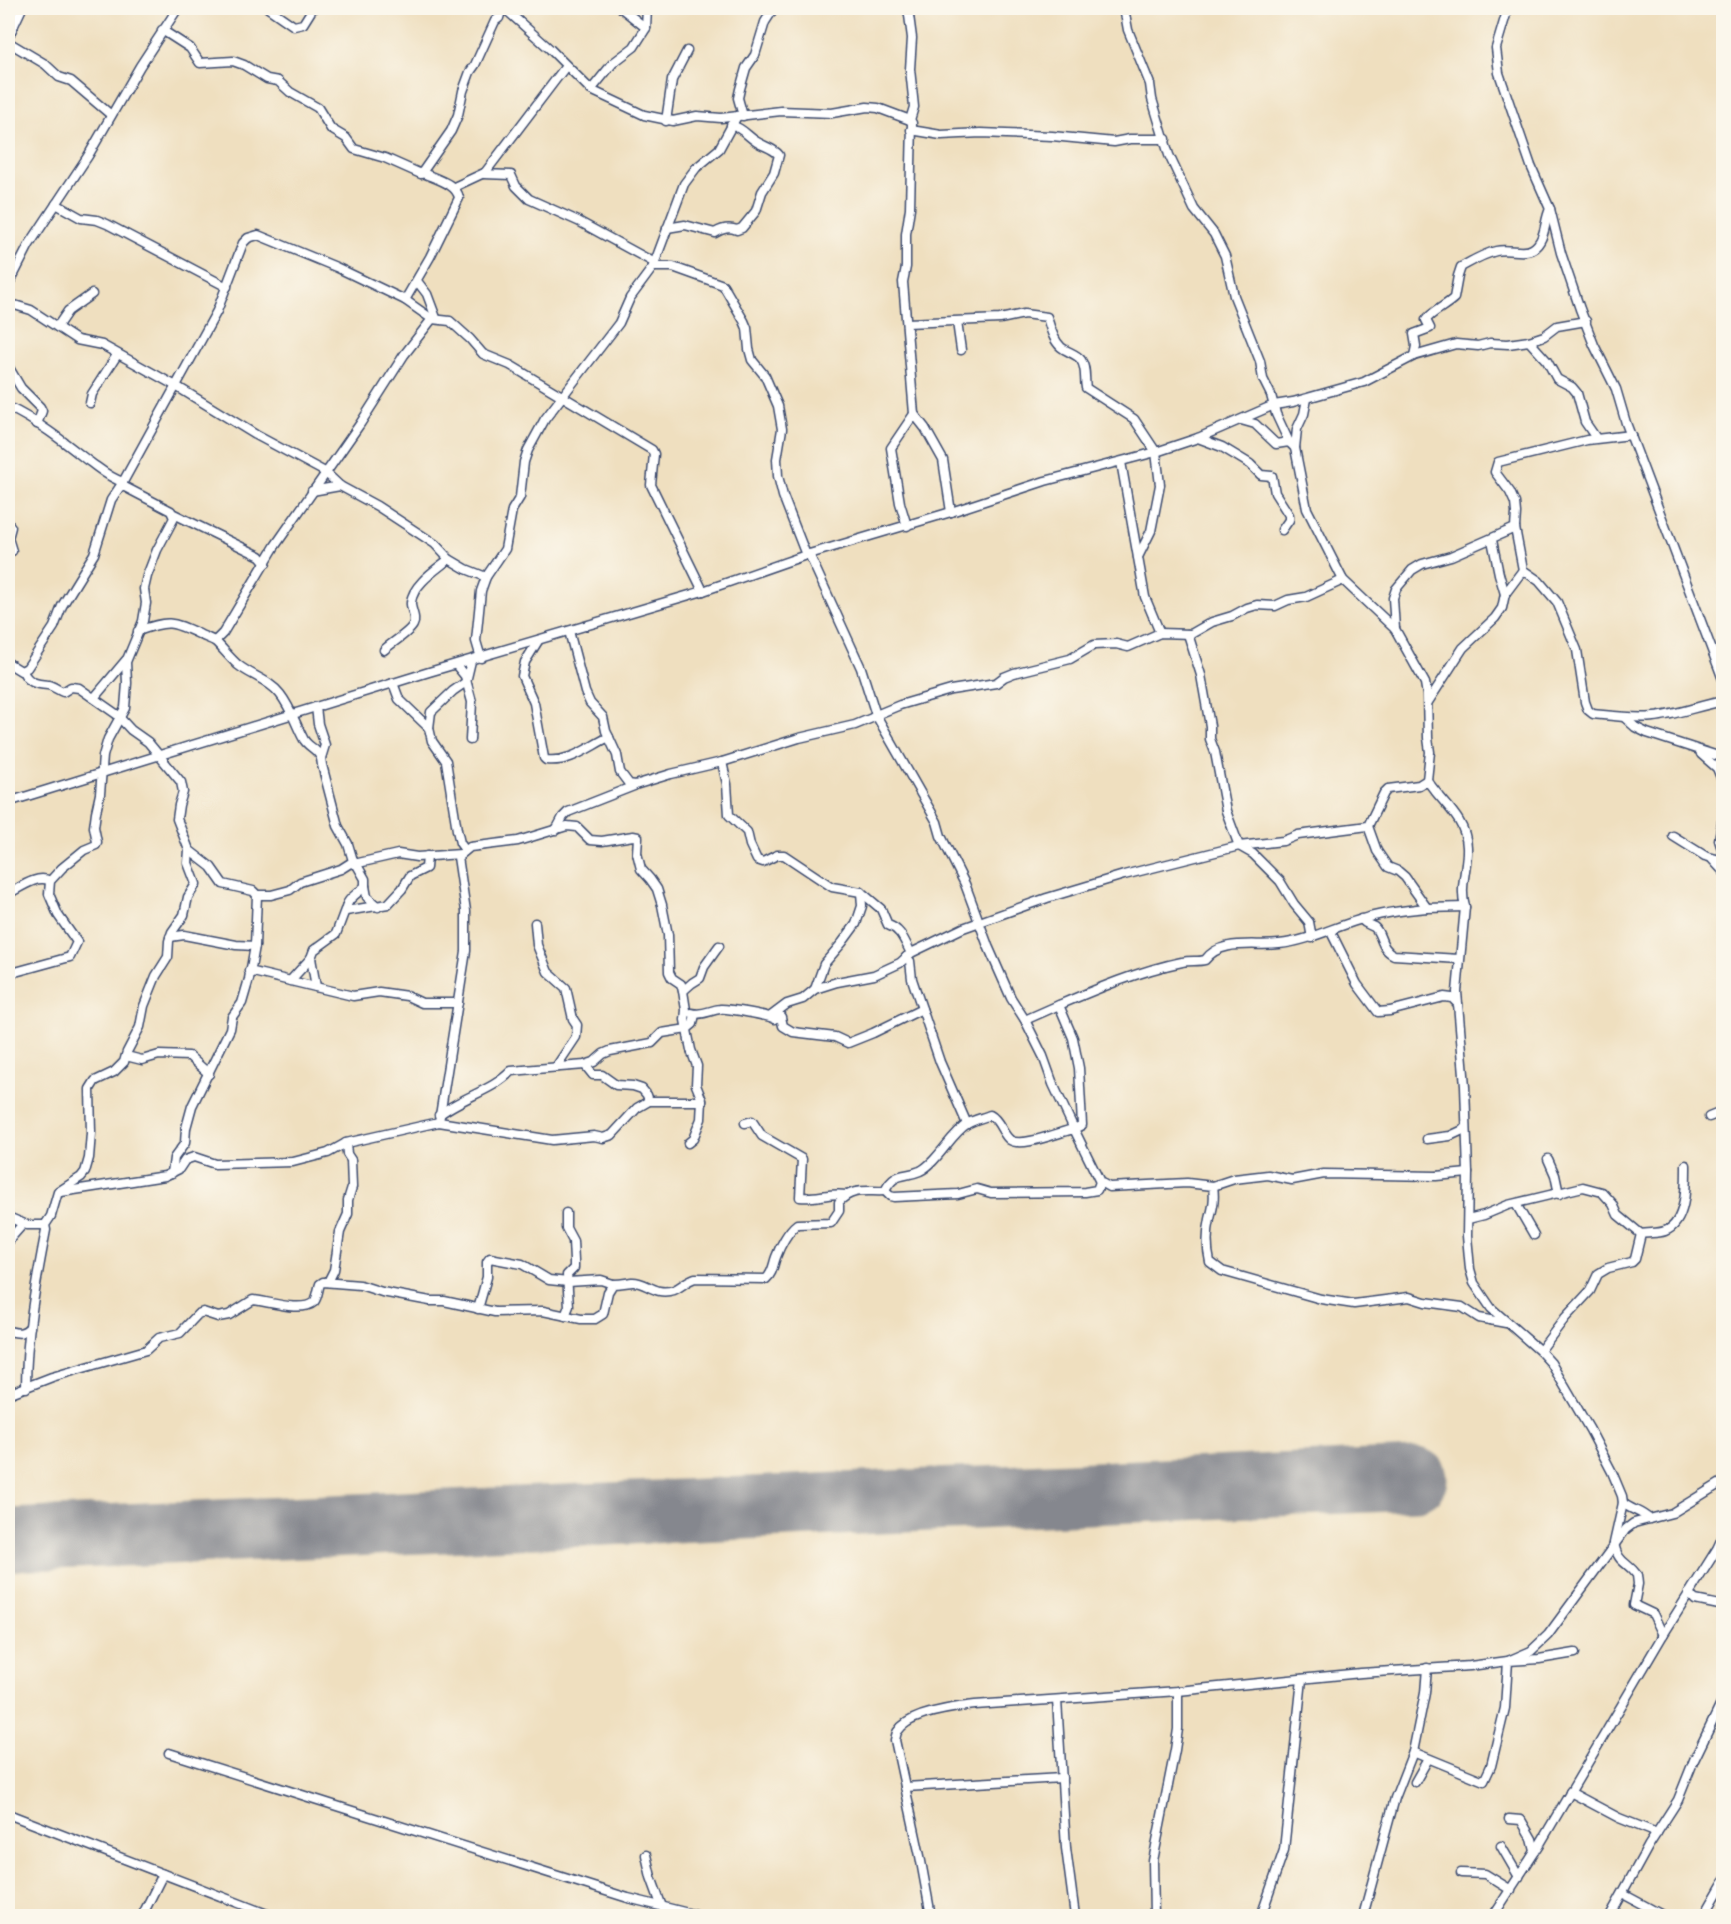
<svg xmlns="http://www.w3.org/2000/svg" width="1731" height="1924" viewBox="0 0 1731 1924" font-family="Kalam,sans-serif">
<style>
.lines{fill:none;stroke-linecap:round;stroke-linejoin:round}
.runway{stroke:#85878e;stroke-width:63}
.street-casing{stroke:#3b496d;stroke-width:11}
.street{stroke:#fff;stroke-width:8}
</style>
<rect width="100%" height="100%" fill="#fbf7ec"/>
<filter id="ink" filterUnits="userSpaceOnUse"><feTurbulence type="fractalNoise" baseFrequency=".0167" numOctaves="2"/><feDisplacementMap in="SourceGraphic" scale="12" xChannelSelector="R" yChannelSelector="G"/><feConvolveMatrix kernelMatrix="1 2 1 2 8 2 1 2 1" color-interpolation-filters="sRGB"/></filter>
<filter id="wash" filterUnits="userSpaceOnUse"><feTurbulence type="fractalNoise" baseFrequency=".008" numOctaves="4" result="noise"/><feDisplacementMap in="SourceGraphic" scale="24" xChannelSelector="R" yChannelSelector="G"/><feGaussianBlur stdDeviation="1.35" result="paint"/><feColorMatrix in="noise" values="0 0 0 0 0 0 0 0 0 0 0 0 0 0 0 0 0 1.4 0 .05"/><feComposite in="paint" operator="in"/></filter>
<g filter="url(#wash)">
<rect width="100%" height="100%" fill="#efdfbf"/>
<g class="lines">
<!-- runway -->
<polyline class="runway" points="8,1540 1416,1479"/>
</g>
</g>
<g filter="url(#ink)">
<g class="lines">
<!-- street casing -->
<g class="street-casing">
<g id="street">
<polyline points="268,8 294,26 303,24 313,8"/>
<polyline points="504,8 550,49 591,90 644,115 673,121 697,116 721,118 781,111 832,113 867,107 878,108 910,120 912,123 910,208 906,234 906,267 903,282 914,414 925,428 943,460 951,512"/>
<polyline points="621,8 646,28"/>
<polyline points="908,8 912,38 910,69 914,107 910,120"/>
<polyline points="1124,8 1128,30 1150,84 1152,99 1169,155 1194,209 1214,234 1225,256 1234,296 1260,361 1263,379 1271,395 1276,414 1289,442"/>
<polyline points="1508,8 1496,48 1499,73 1531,166 1550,209 1561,253 1580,309 1594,345 1616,389 1626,423 1724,682"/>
<polyline points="162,30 190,48 200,63 233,61 244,65 267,79 278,81 290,92 318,108 331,129 346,138 354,149 385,158 421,174 451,131 458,115 463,91 470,72 475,65 495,21 499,18 502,8"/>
<polyline points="8,38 22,8"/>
<polyline points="8,42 45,64 59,77 71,81 111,115"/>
<polyline points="566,66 484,174 511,175 516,186 529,199 578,221 655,263"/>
<polyline points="591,90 613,63 634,47 646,28 647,8"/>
<polyline points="743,116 738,98 740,89 746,68 755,55 765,22 774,8"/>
<polyline points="666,121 672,80 687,51"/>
<polyline points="911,130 941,135 981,133 1052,136 1114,142 1130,139 1166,139"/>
<polyline points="454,187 484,173"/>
<polyline points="56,204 81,218 97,220 107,224 227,287"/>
<path d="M667,228l18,-3 30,8c8,-5 14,-6 22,-3l5,-2 14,-17 6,-19 12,-19 5,-18c-6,-7 -14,-8 -22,-13 -10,-6 -14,-14 -26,-17"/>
<polyline points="653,267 673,267 723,285 744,321 747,328 749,349 752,360 765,376 778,406 782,429 777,459 778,476 783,496 806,555"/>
<polyline points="417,281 427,294 436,318"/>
<polyline points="8,286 29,245 88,156 140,66 178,8"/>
<path d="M405,300l25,-43 29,-59c-2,-14 -23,-19 -36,-25"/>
<polyline points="8,303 31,310 77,340 102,345 176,386 256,435 325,472 340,486 377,506 435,544 449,559 466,569 486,577"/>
<polyline points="957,322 961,350"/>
<path d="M907,323l93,-4 24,-5 23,3c3,10 6,23 14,30 6,5 16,7 20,13 6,9 3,18 5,28l48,31 22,33 4,33 -9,46 -13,26"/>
<polyline points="57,327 68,311 92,294"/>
<polyline points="1529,341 1547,361 1557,379 1572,387 1577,393 1585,422 1596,438"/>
<path d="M1414,356l2,-10 -2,-12 16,-6 -4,-8c4,-7 21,-15 28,-22l4,-22 3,-9c11,-6 22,-13 35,-16 16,-4 34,8 44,-10 6,-10 5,-22 10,-32"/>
<polyline points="8,366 21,388 40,407 42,411 37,424"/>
<polyline points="90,403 92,394 117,355"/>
<path d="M8,407c28,13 55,34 79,53 12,8 22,18 36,22"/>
<path d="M1241,420l14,4 21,20 13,-2 6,6 12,61 36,71 52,49 30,54 2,12 1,43 2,14 -3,28c14,22 39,38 40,67 1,20 -8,40 -2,60l-8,85 8,94 3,87 -1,63 3,33 4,14 17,25 49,43 11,12 39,67 22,42 10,24 1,7 -9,40c4,21 13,18 23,32l1,9 -4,21 19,9 10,21"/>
<path d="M1631,435l-44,5 -89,22 -3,10 15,20 5,11 1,10 -1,15 8,42 16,11 18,21 20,48 8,52 3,8 5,4c20,2 40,5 61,3 21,-2 47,-12 70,-16"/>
<polyline points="1198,438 1222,447 1250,464 1261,475 1272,476 1275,493 1289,515 1289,520 1282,530"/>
<polyline points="1295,448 1297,429 1304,414 1307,399"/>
<polyline points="1121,462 1145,597 1160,633"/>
<polyline points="312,491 340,486"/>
<polyline points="174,514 260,556 266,563"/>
<polyline points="8,523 11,527 8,538 12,551"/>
<polyline points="907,526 900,503 891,448 914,414"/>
<polyline points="1492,540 1499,574 1505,594"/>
<path d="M1343,580l-37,17 -18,3 -13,6 -18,-1 -10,3 -15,8 -20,6 -21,12 -31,-1 -32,14 -12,-3 -22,1 -24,14 -56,14 -10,4 -8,6 -45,7 -51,15 -24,10 61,107 4,14 24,48 23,62 23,52 14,22 18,36 10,28 21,45 8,-4 -3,-57 -6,-30 -14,-33c40,-17 80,-34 123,-43 8,-2 16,0 23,-2 16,-22 50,-13 74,-16 29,-3 53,-16 80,-24 22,-7 45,-10 68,-12"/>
<polyline points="1395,629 1393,598 1396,589 1412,570 1422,564 1451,556 1515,528"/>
<path d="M138,631c30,-11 33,-10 61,3 5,3 13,5 17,8 7,7 14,16 22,23 14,11 31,15 42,29 11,14 15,29 23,44 4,9 14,10 18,20"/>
<polyline points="569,631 585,692 590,703 603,717 606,731 617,755 620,772 629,784 635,785 671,774 722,762 799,738 855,725 872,718 876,715 861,668 809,554"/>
<polyline points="1188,634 1201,675 1210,726 1210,739 1215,752 1226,811 1239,846 1253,854 1280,881 1294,904 1309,922 1312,938"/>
<polyline points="215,641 223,633 275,546 360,424 404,355 432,319"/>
<path d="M538,641l-13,21 -3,14 12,27 10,55 2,2c24,3 42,-13 63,-23"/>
<path d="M384,650c7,-7 25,-17 29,-25 4,-7 -3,-16 -2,-23 2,-18 26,-33 38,-43"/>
<polyline points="481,658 476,641 481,591 486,577 505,549 512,510 520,497 524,462 528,450 545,419 619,323 630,298 653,267 684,184 696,168 719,149 737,116"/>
<polyline points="8,663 21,671 27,668 54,627 62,606 94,554 111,500 123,482 217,311 243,243 248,238 258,235 336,267 405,300 432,319 450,321 470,339 483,354 510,365 652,450 654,454 651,485 703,591"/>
<polyline points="456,665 465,676 472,702 470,740"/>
<path d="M23,671c5,12 13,13 25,14 5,1 10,5 15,7l8,-5 8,1 40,28"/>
<polyline points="393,683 399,699 429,728 432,741 446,761 457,830 460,843 465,850"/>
<polyline points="94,698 126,660"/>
<polyline points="1428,702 1463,648 1495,618 1502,608 1505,594 1523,570"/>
<polyline points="316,707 318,724 325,745 321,758 322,765 338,826 348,844 354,864 398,854 417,857 461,854"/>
<polyline points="1625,718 1635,727 1647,733 1724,758"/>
<polyline points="429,728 431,712 453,691 466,682 471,661"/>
<polyline points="1701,754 1717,768 1724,785"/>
<path d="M722,762l5,22 2,31 18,17 3,13 7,15 6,2 14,-7h7l48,32 29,5 20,17 7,16c14,5 16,16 23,28"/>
<polyline points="8,802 429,672 703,591 806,555 951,512 1045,481 1156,452 1198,438 1274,405 1293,402 1364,382 1414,356 1456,344 1478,346 1490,343 1508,344 1529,341 1544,336 1557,326 1586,321"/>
<polyline points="1724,811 1719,840 1724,855"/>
<polyline points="1368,826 1377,851 1388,867 1398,871 1405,877 1427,908 1465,907"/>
<polyline points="556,830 563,817 568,812 634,786"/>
<polyline points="1673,836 1705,856 1724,861"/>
<polyline points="189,850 211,867 223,884 253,891 257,895 271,895 290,890 300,882 341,869 352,862"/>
<polyline points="1712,859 1724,872"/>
<path d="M357,865l8,14v7c-7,8 -20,13 -19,25l42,-7 14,-15 8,-13 16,-8 1,-12"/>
<polyline points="365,886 367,897 378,907"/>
<path d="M8,894c12,-6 29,-20 42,-13"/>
<path d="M1361,919c5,6 8,5 13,8 8,6 6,22 20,28l65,4"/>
<polyline points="535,923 537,945 548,972 566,988 573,1019 577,1025 576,1037 556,1067"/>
<polyline points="1331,932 1357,984 1378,1012 1390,1011 1444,997 1452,998 1458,1004"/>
<polyline points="170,937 184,935 236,945 255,946"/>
<polyline points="906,957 910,961 912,979 940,1062 967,1124"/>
<polyline points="311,958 316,987"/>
<polyline points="249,971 353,996 379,992 407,996 422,1003 458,1003"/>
<polyline points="8,974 70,957 77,942 58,915 49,894 50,881 62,868 84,850 96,845 97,842 94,827 96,812 100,794 103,756 108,739 125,708 127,683 126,662 143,621 146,603 144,589 147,576 157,550 174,518 171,511 121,485"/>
<polyline points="290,981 311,958 314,950 336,934 345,910"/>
<polyline points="815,989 824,964 842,943 856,924 862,906 861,892"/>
<polyline points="683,991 692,983 700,978 704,967 719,946"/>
<polyline points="777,1012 781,1017 783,1026 793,1032 835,1037 848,1043 873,1033 922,1009"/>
<path d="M692,1013c11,3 18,-3 28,-4 7,-1 51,7 55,10"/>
<polyline points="771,1016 787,1004 803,999 815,989 837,982 874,975 900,963 911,953 963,928 1047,898 1124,875 1239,846 1283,841 1298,835 1368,826 1384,793 1388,789 1419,785 1427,780"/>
<polyline points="1025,1020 1059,1005"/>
<polyline points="126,1056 142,1060 159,1055 189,1056 209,1074"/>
<polyline points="585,1065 593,1075 602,1075 616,1085 633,1086 642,1089 647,1095 649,1101"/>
<path d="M439,1115c21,-17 55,-25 72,-44l74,-6 9,-3 9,-8 7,-3 42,-8 10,-10 25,-4 6,-5 2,-10"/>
<polyline points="1709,1117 1724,1111"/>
<polyline points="439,1122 466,951 466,911 458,857 470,847 518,841 567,826 577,827 590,840 602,841 633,836 638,837 637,853 641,869 650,879 657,889 662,905 668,935 669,972 672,978 681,984 683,991 686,1010 685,1020 691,1050 697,1066 696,1085 702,1100 701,1119 693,1139 688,1143"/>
<path d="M745,1123l7,-2 10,15 40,23 -2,38c16,2 31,-5 46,-2"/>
<polyline points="1427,1139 1450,1136 1465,1129"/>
<polyline points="1548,1159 1555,1175 1559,1194"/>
<polyline points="172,1173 174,1158 185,1143 186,1128 192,1106 230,1029 232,1017 242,1003 249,979 255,946 257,895"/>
<polyline points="1213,1186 1234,1179 1268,1175 1292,1180 1324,1174 1436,1176 1468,1173"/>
<polyline points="885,1191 890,1196 894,1197 958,1194 977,1189 991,1193 1085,1192 1097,1190 1100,1182"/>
<polyline points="61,1192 165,1176 179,1169 185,1160 194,1157 215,1164 293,1162 328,1153 346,1143 439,1122 552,1140 594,1136 603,1138 612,1135 637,1108 649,1101 702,1101"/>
<polyline points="1516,1204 1534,1235"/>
<polyline points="8,1217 27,1225 45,1225"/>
<polyline points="1468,1219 1484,1215 1508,1205 1583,1187 1602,1192 1613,1204 1618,1215 1641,1234"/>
<polyline points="8,1241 23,1224"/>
<polyline points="328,1282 334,1270 340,1232 348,1214 348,1200 352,1187 351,1160 347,1154 346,1143"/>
<polyline points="478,1309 487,1277 487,1262 490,1258 522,1264 549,1280 568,1282 601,1280 613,1284"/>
<polyline points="565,1316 569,1306 567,1275 574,1268 574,1261 573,1241 566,1228 566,1213"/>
<path d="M8,1331c9,2 14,4 22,-4"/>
<path d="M1540,1351l25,-33 25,-27 8,-17 10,-6 24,-6 3,-3 6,-25c8,-2 16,0 24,-3 22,-8 21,-47 21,-66"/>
<path d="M26,1388c0,-54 10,-105 20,-158l-1,-5 6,-9 7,-24 23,-15 4,-5 4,-14 2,-25 -1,-44 5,-8 19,-9 10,-10 3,-10 13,-25 4,-21 12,-30 12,-19 1,-16 3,-9 12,-17 4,-18 8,-13 -8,-21 1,-13 -12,-31 2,-14 4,-13 -2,-10 -33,-40 -17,-12 -12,-13"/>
<path d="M8,1394l44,-17 94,-27 13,-12 21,-5 18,-19 5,-2 15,5 11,-2 24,-15c14,1 49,13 61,2 4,-5 4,-13 6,-18l3,-2 37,3 22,7 48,9h14l51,11 48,-1 38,8h14l8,-5 5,-22 5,-8c8,0 12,-1 19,-2 15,-1 21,14 42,8 7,-3 12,-9 21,-12l71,1c7,-6 7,-14 10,-22 4,-11 12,-26 21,-33l34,-1 8,-12v-9c13,-15 28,-10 46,-11 10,-20 19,-13 35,-20 17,-8 30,-36 47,-47 6,-4 16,-6 23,-9 10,5 12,19 20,25 12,8 49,-8 64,-11l26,53 9,5 78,-4 26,3c2,13 0,21 -3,33 -3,13 -3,30 0,43l12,9 99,28 33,5 55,-7 16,5 37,5 17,11 27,5"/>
<path d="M1623,1503c8,7 18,8 26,16"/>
<polyline points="1689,1593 1695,1600 1724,1606"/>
<polyline points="1057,1700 1066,1848 1075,1916"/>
<polyline points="1413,1752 1484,1781 1491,1766 1505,1708 1508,1661 1539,1659 1575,1653"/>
<polyline points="169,1753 628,1898 700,1916"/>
<polyline points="1415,1782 1428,1759"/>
<polyline points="905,1787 1062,1778"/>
<polyline points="1570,1792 1619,1818 1657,1833"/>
<polyline points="8,1814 272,1916"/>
<polyline points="1509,1819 1521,1820 1532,1839 1535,1851"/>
<polyline points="1501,1846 1519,1877"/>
<polyline points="646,1855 651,1877 662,1907"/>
<polyline points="1461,1873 1485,1874 1511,1890"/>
<polyline points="1623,1894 1664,1916"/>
<polyline points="142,1916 163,1874"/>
<path d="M931,1916l-11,-60 -25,-116c1,-3 1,-7 3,-9 11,-18 58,-24 77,-26l203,-14 183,-18 109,-7 38,-5 23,-10 17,-16 78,-106 8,-6 38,-10 52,-32"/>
<polyline points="1154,1916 1153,1861 1175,1750 1178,1729 1178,1691"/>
<polyline points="1261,1916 1284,1850 1302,1679"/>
<polyline points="1363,1916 1395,1798 1413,1752 1425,1693 1427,1668"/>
<polyline points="1493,1916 1540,1844 1663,1635 1717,1549 1724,1534"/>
<polyline points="1610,1916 1649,1845 1678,1800 1694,1760 1724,1698"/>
<polyline points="1704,1916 1724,1881"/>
</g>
</g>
<!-- street -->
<use href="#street" class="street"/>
</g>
</g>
<!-- margin -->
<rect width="1731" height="1924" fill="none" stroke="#fbf7ec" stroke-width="30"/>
</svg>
